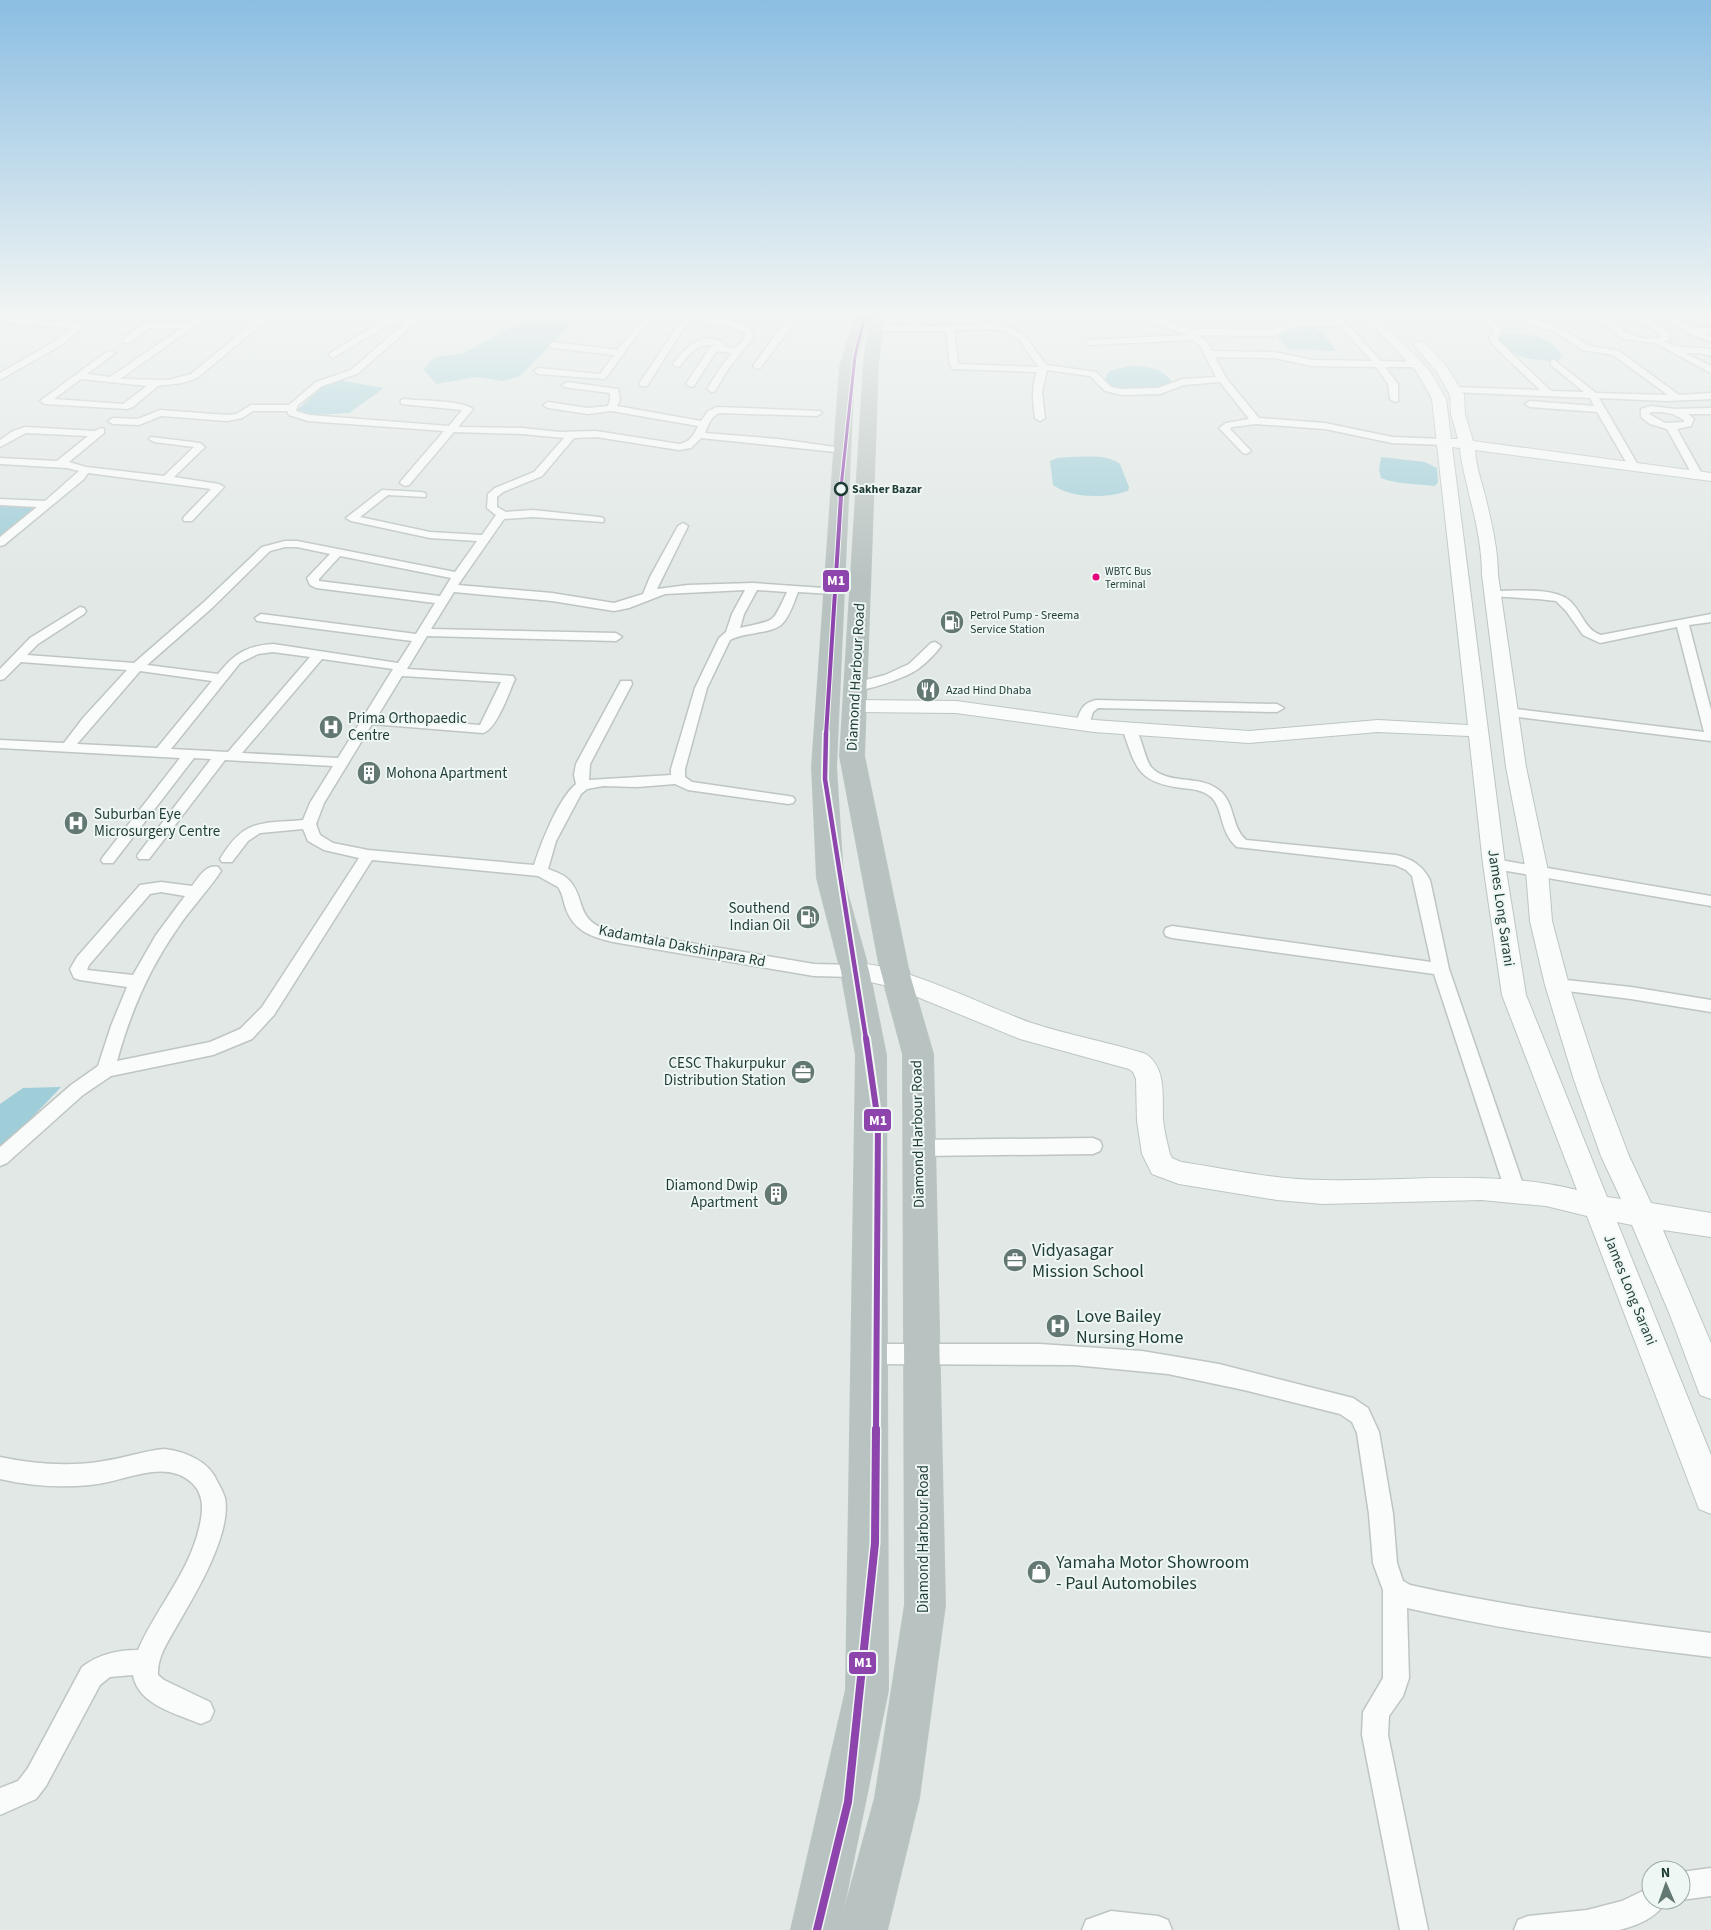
<svg xmlns="http://www.w3.org/2000/svg" width="1711" height="1930" viewBox="0 0 1711 1930" font-family="'Source Sans 3',sans-serif">
<style>
.water{fill:#9fcdd8}
.lines{fill:none;stroke-linecap:round;stroke-linejoin:round}
.street-casing{stroke:#bec5c2;stroke-width:3}
.secondary-casing{stroke:#bdc6c3;stroke-width:2}
.highway-casing{stroke:#bbc5c2;stroke-width:2}
.street{fill:#fafcfb;fill-rule:evenodd}
.secondary{fill:#fafcfb;fill-rule:evenodd}
.highway{fill:#b8c2c0;fill-rule:evenodd}
.metro-1-far4-casing{stroke:#eff7f4;stroke-width:5}
.metro-1-far3-casing{stroke:#eff7f4;stroke-width:6}
.metro-1-far2-casing{stroke:#eff7f4;stroke-width:8}
.metro-1-far1-casing{stroke:#eff7f4;stroke-width:10}
.metro-1-casing{stroke:#eff7f4;stroke-width:11}
.metro-1-far4{stroke:#8e44ad;stroke-width:3}
.metro-1-far3{stroke:#8e44ad;stroke-width:4}
.metro-1-far2{stroke:#8e44ad;stroke-width:4.5}
.metro-1-far1{stroke:#8e44ad;stroke-width:6}
.metro-1{stroke:#8e44ad;stroke-width:8}
.stop-dot{fill:#eff7f4;stroke:#1f3b36;stroke-width:2.5}
.bus-dot{fill:#e5007d;stroke:#eff7f4;stroke-width:2}
.labels{text-anchor:middle;dominant-baseline:central;stroke-width:4;stroke-linejoin:round;paint-order:stroke}
.far-bus-label{font-size:11px;fill:#1f3b36;stroke:#eff7f4;text-anchor:start}
.far-stop-label{font-size:12px;font-weight:bold;fill:#1f3b36;stroke:#eff7f4;text-anchor:start}
.far-poi-label{font-size:12px;fill:#1f3b36;stroke:#eff7f4;text-anchor:start}
.street-label{font-size:15px;fill:#1f3b36;stroke:#eff7f4}
.poi-label{font-size:15px;fill:#1f3b36;stroke:#eff7f4;text-anchor:start}
.near-poi-label{font-size:18px;fill:#1f3b36;stroke:#eff7f4;text-anchor:start}
.line-badge{stroke:#eff7f4;stroke-width:2}
.badge-label{font-size:14px;text-anchor:middle;font-weight:bold;fill:#fff}
</style>
<rect width="100%" height="100%" fill="#e1e8e5"/>
<!-- water -->
<g class="water">
<polygon points="540,312 579,315 520,376 503,381 476,377 436,384 424,370 430,361 440,356 462,354"/>
<polygon points="1314,328 1322,332 1336,351 1289,349 1278,338 1283,329"/>
<path d="M1503,334c27,0 41,-1 59,21l-5,7c-30,-4 -39,0 -60,-24z"/>
<path d="M1129,366c16,0 36,2 44,18 -16,8 -50,7 -66,1l-2,-6 4,-8z"/>
<polygon points="331,379 384,388 349,413 314,415 297,410"/>
<path d="M1070,457c16,0 37,-3 50,7l9,23 -1,4c-21,7 -56,8 -75,-6l-3,-24 7,-3z"/>
<path d="M1381,457l44,5 12,6 1,14 -3,4c-16,-2 -40,-2 -54,-8l-2,-8z"/>
<polygon points="0,505 38,506 0,536"/>
<polygon points="61,1087 0,1151 0,1104 23,1088"/>
</g>
<g class="lines">
<!-- street casing -->
<g class="street-casing">
<g id="street">
<path d="M207,311h9l-96,68 49,1 22,-6 76,-63h9l-4,4 25,1 19,-5h14l59,8h22l15,-8h10l-20,12 -59,51 -35,12 -24,19 -2,6 13,4 140,11 13,-16 -61,-6v-4l3,-1c16,2 57,1 69,10l-15,18 64,1 38,4 36,-1 83,13c10,-1 15,-9 19,-18l-87,-15 -23,3 -40,-6 -5,-3 5,-3 40,6 20,-2 2,-6v-7l-46,-6 -2,-2 5,-3 51,7 2,11 -3,6 84,15 7,-10 9,-4 103,4 2,2 -5,3 -98,-3c-8,4 -11,12 -14,20l73,6 64,9 5,3 -2,2 -144,-15 -10,10 -12,2 -83,-13 -22,1 -32,38 -39,16 -6,5v10l9,5 27,-2 66,7 4,1 1,2 -1,2 -70,-5 -29,2 -46,66 94,8 62,10 29,-9 7,-17 28,-51 5,-3 5,3 -31,63 31,-4 65,-2 85,6 2,2 -2,2 -4,1 -36,-2c-4,10 -8,24 -16,32 -10,10 -38,8 -52,16l-23,48 -22,81v8l7,5 96,14 5,1 2,3 -2,3 -5,1 -100,-14 -13,-6 -38,3 -34,-1 -16,3 -6,5 -25,47 -8,28c8,3 15,5 21,11 16,17 7,37 33,48l212,36 41,1 6,2 2,4 -2,4 -6,2 -41,-1 -201,-34c-21,-5 -39,-11 -47,-33 -3,-8 -3,-15 -8,-22l-20,-11 -166,-16 -98,155 -22,24 -39,16 -102,21 -28,19 -76,68 -7,3v-19l71,-62 27,-19 13,-40 16,-39 -47,-7 -6,-2 -4,-9 7,-12 63,-72 21,-3 31,4c7,-9 14,-22 26,-19l3,4c-13,20 -31,38 -44,58 -28,40 -47,84 -60,132l93,-19 30,-13 22,-22 97,-149 -35,-8 -16,-9 -5,-12 -43,4 -12,8 -16,21h-10l-2,-3c25,-41 40,-35 83,-39l7,-17 23,-37 -108,-6 -76,99h-10l-2,-3 2,-3 72,-94 -17,-1 -81,105h-10l-2,-3 2,-3 77,-99 -180,-10v-8l64,3 19,-25 44,-48 -106,-8 -17,17 -4,1v-11l30,-31 50,-31 4,1 2,3 -2,3 -46,30 -11,11 107,8 70,-61 58,-55 23,-6h12l158,31 22,-31 -47,-3 -79,-17 -5,-3 36,-28 39,2 4,1 1,2 -1,2 -37,-2 -28,22 70,15 52,3 14,-20 -9,-7 1,-14 7,-6 39,-16 30,-34 -42,-4 -68,-2 -45,53 -4,1 -5,-3 1,-2 43,-50 -136,-10 -19,-6 -2,-4h-34l-11,7 -15,3 -66,-5 -22,9 -26,-1 -5,-3 5,-3 25,1 22,-9 67,5 9,-1 15,-9h38l27,-23 35,-12 54,-47h-14l-58,35 -4,-3 1,-2 51,-31 -60,-8 -24,6h-30l-70,58 -15,5 -24,3 -25,21 -6,2 -82,-5 -5,-3 68,-50 7,2 -28,21 23,3 72,-49h-33l-20,15h-6v-4l21,-16h45zM81,379l66,7 -24,18 -69,-5zM285,547h12l33,7 -23,24 3,7 6,3 119,15 -19,31 -155,-20 -6,4 2,3 155,20 -14,22 -125,-19c-27,2 -38,9 -55,30l-71,-9 65,-57 58,-57zM340,556l111,22 -11,18 -121,-15v-2zM745,590l-13,24 -6,18 -7,6 -24,50 -24,81v6l-82,5 1,-16 42,-80 -1,-3h-10l-45,83 -2,11 2,9c-18,15 -35,59 -42,81l-166,-15 -35,-7 -13,-8 -4,-11 8,-21 48,-79 111,9c14,-4 26,-41 32,-54l-2,-3 -106,-7 20,-33 189,5 6,-4 -6,-4 -185,-4 23,-37 98,9 62,10 15,-3 36,-14zM757,590l30,2c-16,34 -11,27 -47,36l4,-14zM273,652l37,5 -82,95 -57,-3 69,-86 18,-9zM322,659l71,10 -55,89 -96,-5zM140,671l72,10 -55,67 -80,-4zM402,676l99,6 -21,43 -103,-8zM161,892l24,4 -29,39 -23,40 -46,-5 2,-5 61,-71z"/>
<polygon points="651,311 659,311 632,342 605,379 538,374 534,371 538,368 600,374 614,355 553,348 549,345 553,342 617,350"/>
<path d="M660,311h24l6,4c14,2 48,4 59,12 4,3 4,7 4,11l-25,31 -13,22 -3,1 -5,-3 13,-21 12,-15 -14,-2 -3,2 -21,33 -3,1 -5,-3 23,-35 5,-4c-17,-2 -24,8 -34,21l-3,1 -4,-3c11,-16 30,-34 50,-21l1,4 12,1 9,-10v-5l-13,-6 -43,-7 -42,66h-6l-2,-2 44,-66c-9,-7 -16,-2 -23,-7z"/>
<polygon points="703,311 800,311 796,321 760,368 757,369 753,366 791,313 706,314 703,314"/>
<path d="M993,311h8l-3,14c34,6 29,19 49,40l49,7 15,15 11,2 36,-1 25,-9 33,-2 -16,-32 -7,-5 -103,5 -3,-1v-4l100,-5 -32,-12 -11,-12h8l9,8 29,10 82,1 22,-8h42l-9,-11h8l46,50 40,1 1,2 -4,3h-33l13,17v17l-3,1 -5,-3 -2,-15 -12,-17 -64,-1 -38,-8 -59,-1 11,21 33,40 66,5 67,14 52,2 5,3 -5,3 -52,-2 -67,-14 -69,-5 -24,3 -2,2 21,22 -5,3 -3,-1 -24,-25 7,-5 23,-4 -29,-37 -36,3 -24,9 -38,1 -17,-4 -15,-15 -43,-6 -5,22 3,26 -5,3 -5,-3c-2,-16 -4,-30 2,-46l-84,-3 -3,-4 -4,-34h-70l-4,-3 4,-3 58,1 56,-2zM1295,326h45l32,35 -60,-1 -38,-8 -62,-1 -5,-9 -9,-7 75,1zM989,329c36,4 30,15 50,38l-81,-3 -4,-34z"/>
<polygon points="1474,311 1482,311 1501,328 1502,330 1497,338 1499,341 1551,391 1584,392 1551,365 1551,361 1554,360 1596,393 1668,395 1613,355 1583,350 1553,331 1529,324 1515,311 1524,311 1535,320 1559,327 1589,346 1619,351 1679,395 1711,393 1711,399 1667,401 1599,398 1638,465 1637,467 1629,467 1597,412 1530,407 1525,404 1530,401 1594,406 1590,398 1452,392 1450,390 1455,387 1540,390 1492,344 1489,338 1494,330"/>
<path d="M1589,311c25,-2 36,38 73,25l-35,-25h9l34,22 -1,7 -5,1c18,10 29,4 47,9v6l-11,-3h-15l26,13v7l-56,-30 -32,-4z"/>
<polygon points="1656,311 1665,311 1693,328 1711,328 1711,334 1705,334 1711,336 1711,342 1688,333"/>
<polygon points="8,319 80,323 84,326 63,344 0,380 0,373 57,340 72,328 11,323 8,323"/>
<path d="M1651,406l24,3 36,-1v6h-23l6,5 -3,7 -14,3 25,45 -1,2h-8l-26,-47 -17,-5 -9,-7v-8zM1661,412l12,2 11,6v2l-19,1 -16,-9 2,-2z"/>
<polygon points="25,427 95,431 101,428 104,429 104,433 69,462 86,467 164,476 194,447 154,442 149,439 151,437 200,443 205,447 203,449 174,477 219,484 224,487 192,521 184,521 183,519 184,517 211,489 88,473 84,479 4,545 0,546 0,537 37,507 0,505 0,499 45,501 79,471 67,468 0,464 0,458 57,461 88,436 26,433 0,447 0,440 13,431"/>
<path d="M1494,591c20,0 61,-4 76,10 12,11 15,29 31,34l110,-21v8l-22,3 22,85v31l-208,-26 -2,-3 7,-4 196,24 -27,-105 -77,16 -17,-8 -17,-24 -10,-10 -18,-2 -48,-3 -2,-2 2,-2z"/>
<path d="M935,642l6,4c-6,8 -15,17 -23,23 -11,8 -54,24 -68,21l-1,-3 1,-3 35,-9 24,-11 22,-21z"/>
<path d="M1096,700l181,4 7,4 -7,4 -179,-4 -5,4 -5,16h-10l-2,-3c3,-13 6,-22 20,-25z"/>
<path d="M1129,724c12,3 14,32 22,43 16,18 46,8 65,21 20,12 14,38 30,52l150,15c16,4 26,10 34,25l19,89 76,221 -3,6 -7,2 -7,-2 -3,-6 -71,-216 -262,-36 -6,-2 -2,-4 2,-4 6,-2 259,36 -19,-86 -6,-6 -11,-5 -158,-18c-18,-15 -13,-38 -26,-50 -8,-7 -19,-8 -29,-9 -46,-6 -46,-21 -60,-60z"/>
<polygon points="1494,859 1711,896 1711,906 1489,868 1487,864 1489,860"/>
<polygon points="1557,979 1631,987 1711,1000 1711,1012 1631,999 1551,989 1549,985 1551,981"/>
<polygon points="1093,1138 1100,1141 1102,1146 1100,1151 1093,1154 919,1156 912,1153 910,1148 912,1143 919,1140"/>
<path d="M869,1344h171l102,7 77,13 134,34 15,10 11,24 14,82 4,49 6,18 7,4c100,22 200,35 301,48v24c-102,-12 -203,-26 -304,-49l2,70 -6,18 -14,20 -1,19 40,195h-28l-38,-195 1,-23 20,-34v-88l-10,-27 -4,-49 -12,-81 -5,-11 -12,-8 -96,-24 -76,-16 -94,-9 -205,-1 -7,-3 -4,-7 4,-7z"/>
<path d="M164,1449c20,2 45,12 53,32 3,5 6,11 8,17 7,37 -32,100 -50,131 -8,14 -18,29 -17,46l6,5 46,22 4,9 -4,9 -9,4c-24,-10 -63,-19 -68,-49l-23,2 -10,8 -54,101 -10,13 -36,16v-27l18,-7 10,-13 54,-101c17,-13 35,-17 56,-17 17,-39 47,-73 59,-114 5,-18 10,-39 -5,-53 -28,-26 -70,0 -102,2 -30,3 -60,1 -90,-6v-22c33,7 70,10 104,4 20,-3 39,-10 60,-12z"/>
<polygon points="1711,1868 1711,1896 1681,1900 1681,1872"/>
<path d="M1651,1887v13h15c-7,17 -30,26 -47,30h-105l4,-10 10,-4 59,-6 35,-9z"/>
<polygon points="1111,1911 1158,1916 1168,1920 1172,1930 1082,1930 1086,1920"/>
</g>
</g>
<!-- secondary casing -->
<g class="secondary-casing">
<path id="secondary" d="M1360,311h12l57,59 17,29 5,40h7l-7,-25 -1,-19 -13,-23 -23,-27 2,-3h8l23,25 17,28 1,19 8,27 238,32v8l-236,-31c1,16 6,30 10,45 6,26 13,53 13,80l28,192 22,104 4,50 17,64 31,95 29,76 22,47 60,10v24l-48,-7 48,113v56l-11,-4 -30,-80 -38,-90 -15,-3 94,233v59l-12,-5 -112,-293 -41,-10 -65,-6 -158,4 -46,-4 -98,-16 -27,-10 -10,-20 -5,-33 -1,-42 -3,-7 -4,-3 -109,-30 -127,-52 -46,-10 -4,-6 4,-6c37,-11 146,46 188,59 36,12 74,18 111,30 21,15 16,43 17,65 1,12 4,23 7,35l2,4 9,4c47,7 95,18 143,18 86,2 168,-11 253,10l-75,-195 -19,-131 -14,-128 -91,-4 -129,11 -155,-11 -138,-19 -102,-1 -7,-2 -3,-4 3,-4 7,-2 102,1 138,19 155,11 129,-11 90,5 -36,-326 -15,-27zM1452,447l8,1c1,16 6,30 9,46 7,26 13,54 13,81l24,192 20,104 4,50 15,64 29,95 27,76 20,43 -14,-2 -81,-202 -21,-131z"/>
</g>
<!-- highway casing -->
<g class="highway-casing">
<g id="highway">
<polygon points="857,311 871,311 854,367 836,767 843,878 869,971 886,1055 888,1690 839,1930 791,1930 846,1690 856,1055 841,971 817,878 812,767 840,367"/>
<polygon points="873,311 887,311 883,325 878,363 864,756 908,968 933,1054 945,1605 919,1798 887,1930 839,1930 875,1798 905,1605 903,1054 880,968 840,756 864,363 869,325"/>
</g>
</g>
<!-- street -->
<use href="#street" class="street"/>
<!-- secondary -->
<use href="#secondary" class="secondary"/>
<!-- highway -->
<use href="#highway" class="highway"/>
<!-- metro-1-far4 casing -->
<g class="metro-1-far4-casing">
<polyline id="metro-1-far4" points="840,497 855,356 866,311"/>
</g>
<!-- metro-1-far3 casing -->
<g class="metro-1-far3-casing">
<polyline id="metro-1-far3" points="826,735 841,496"/>
</g>
<!-- metro-1-far2 casing -->
<g class="metro-1-far2-casing">
<polyline id="metro-1-far2" points="826,733 825,779 866,1039"/>
</g>
<!-- metro-1-far1 casing -->
<g class="metro-1-far1-casing">
<polyline id="metro-1-far1" points="866,1038 878,1122 876,1430"/>
</g>
<!-- metro-1 casing -->
<g class="metro-1-casing">
<polyline id="metro-1" points="817,1930 848,1802 875,1543 876,1429"/>
</g>
<!-- metro-1-far4 -->
<use href="#metro-1-far4" class="metro-1-far4"/>
<!-- metro-1-far3 -->
<use href="#metro-1-far3" class="metro-1-far3"/>
<!-- metro-1-far2 -->
<use href="#metro-1-far2" class="metro-1-far2"/>
<!-- metro-1-far1 -->
<use href="#metro-1-far1" class="metro-1-far1"/>
<!-- metro-1 -->
<use href="#metro-1" class="metro-1"/>
</g>
<!-- sky -->
<linearGradient id="sky" x2="0" y2="1"><stop stop-color="#8bbee2"/><stop offset="0.54" stop-color="#f2f5f3"/><stop offset="1" stop-color="#f2f5f3" stop-opacity="0"/></linearGradient>
<rect width="1711" height="581" fill="url(#sky)"/>
<!-- icons -->
<defs>
<g id="fuel-disc" transform="scale(1.25)"><circle r="9.5" fill="#637873" stroke="#eff7f4"/><path d="M-5.5-6h7V0h2V4h1.3V-2.5L3-4.5l.8-.8L6-3V5H2.5V1h-1V6h-7ZM-4.2-4.7v3.2H.2V-4.7Z" fill="#fff"/></g>
<g id="restaurant-disc" transform="scale(1.25)"><circle r="9.5" fill="#637873" stroke="#eff7f4"/><path d="M-5-6h1v4h1v-4h1v4h1v-4h1v5L-1.5 .5V6h-2V.5L-5-1ZM5-6V6H3V1.5H1.5Q1.5-4 5-6Z" fill="#fff"/></g>
<g id="hospital-disc" transform="scale(1.25)"><circle r="9.5" fill="#637873" stroke="#eff7f4"/><path d="M-5-5h3v3.5h4V-5h3V5h-3V1.5h-4V5h-3Z" fill="#fff"/></g>
<g id="building-disc" transform="scale(1.25)"><circle r="9.5" fill="#637873" stroke="#eff7f4"/><path d="M-4-6H4V6H1V3H-1V6H-4ZM-2.5-4.3h1.7v1.8h-1.7ZM.8-4.3h1.7v1.8H.8ZM-2.5-1h1.7V.8h-1.7ZM.8-1h1.7V.8H.8Z" fill="#fff"/></g>
<g id="office-disc" transform="scale(1.25)"><circle r="9.5" fill="#637873" stroke="#eff7f4"/><path d="M-6-3h4V-5.5h4V-3h4V5H-6ZM-1-4.5V-3h2v-1.5ZM-6 0V1H6V0Z" fill="#fff"/></g>
<g id="shop-disc" transform="scale(1.25)"><circle r="9.5" fill="#637873" stroke="#eff7f4"/><path d="M-5-2.5h2.3a2.7 3.5 0 0 1 5.4 0H5L5.5 6h-11ZM-1.5-2.5h3a1.5 2.3 0 0 0-3 0Z" fill="#fff"/></g>
</defs>
<g fill-rule="evenodd">
<use href="#fuel-disc" x="952" y="622"/>
<use href="#restaurant-disc" x="928" y="690"/>
<use href="#hospital-disc" x="331" y="727"/>
<use href="#building-disc" x="369" y="773"/>
<use href="#hospital-disc" x="76" y="823"/>
<use href="#fuel-disc" x="808" y="917"/>
<use href="#office-disc" x="803" y="1072"/>
<use href="#building-disc" x="776" y="1194"/>
<use href="#office-disc" x="1015" y="1260"/>
<use href="#hospital-disc" x="1058" y="1326"/>
<use href="#shop-disc" x="1039" y="1572"/>
</g>
<!-- markers -->
<circle class="stop-dot" cx="841" cy="489" r="6"/>
<circle class="bus-dot" cx="1096" cy="577" r="4.5"/>
<g class="labels">
<!-- far-bus labels -->
<g class="far-bus-label">
<text x="1105" y="571">WBTC Bus<tspan x="1105" dy="13">Terminal</tspan></text>
</g>
<!-- far-stop labels -->
<g class="far-stop-label">
<text x="852" y="489">Sakher Bazar</text>
</g>
<!-- far-poi labels -->
<g class="far-poi-label">
<text x="970" y="615">Petrol Pump - Sreema<tspan x="970" dy="14">Service Station</tspan></text>
<text x="946" y="690">Azad Hind Dhaba</text>
</g>
<!-- street labels -->
<g class="street-label">
<text transform="translate(856 677) rotate(-87)">Diamond Harbour Road</text>
<text transform="translate(1501 908) rotate(82)">James Long Sarani</text>
<text transform="translate(682 946) rotate(11)">Kadamtala Dakshinpara Rd</text>
<text transform="translate(918 1134) rotate(-91)">Diamond Harbour Road</text>
<text transform="translate(1630 1290) rotate(68)">James Long Sarani</text>
<text transform="translate(923 1539) rotate(-90)">Diamond Harbour Road</text>
</g>
<!-- poi labels -->
<g class="poi-label">
<text x="348" y="718">Prima Orthopaedic<tspan x="348" dy="17">Centre</tspan></text>
<text x="386" y="773">Mohona Apartment</text>
<text x="94" y="814">Suburban Eye<tspan x="94" dy="17">Microsurgery Centre</tspan></text>
<text x="790" y="908" text-anchor="end">Southend<tspan x="790" dy="17">Indian Oil</tspan></text>
<text x="786" y="1063" text-anchor="end">CESC Thakurpukur<tspan x="786" dy="17">Distribution Station</tspan></text>
<text x="758" y="1185" text-anchor="end">Diamond Dwip<tspan x="758" dy="17">Apartment</tspan></text>
</g>
<!-- near-poi labels -->
<g class="near-poi-label">
<text x="1032" y="1250">Vidyasagar<tspan x="1032" dy="21">Mission School</tspan></text>
<text x="1076" y="1316">Love Bailey<tspan x="1076" dy="21">Nursing Home</tspan></text>
<text x="1056" y="1562">Yamaha Motor Showroom<tspan x="1056" dy="21">- Paul Automobiles</tspan></text>
</g>
</g>
<g class="line-badge">
<rect x="822" y="569" width="28" height="24" rx="5" fill="#8e44ad"/>
<rect x="863" y="1108" width="29" height="24" rx="5" fill="#8e44ad"/>
<rect x="848" y="1651" width="29" height="24" rx="5" fill="#8e44ad"/>
</g>
<g class="badge-label">
<text x="836" y="585">M1</text>
<text x="878" y="1125">M1</text>
<text x="863" y="1667">M1</text>
</g>
<!-- north arrow -->
<g transform="translate(1666 1885) rotate(358)"><circle r="24" fill="#eff7f4" stroke="#9caca8"/>
<path d="M0-4L9 19L0 12L-9 19Z" fill="#637873"/>
<text y="-8" font-size="14" font-weight="bold" text-anchor="middle" fill="#1f3b36">N</text>
</g>
</svg>
